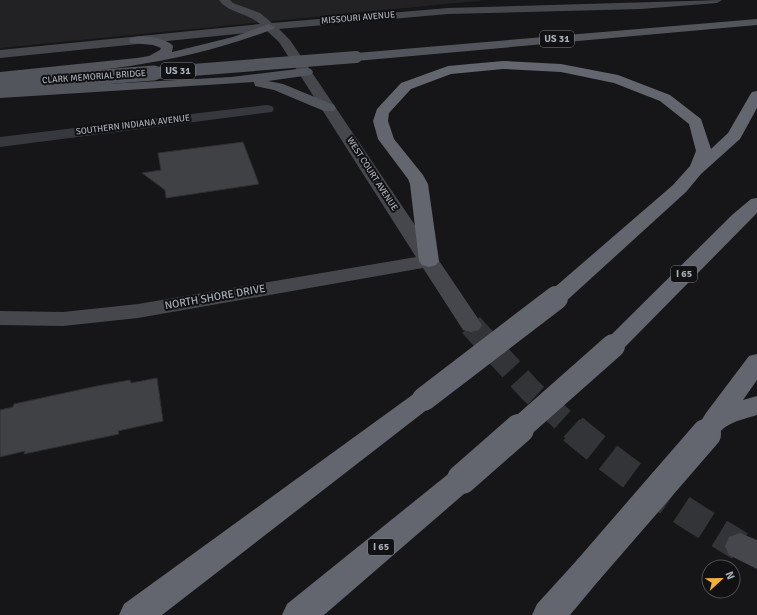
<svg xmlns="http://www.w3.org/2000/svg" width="757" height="615" viewBox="0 0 757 615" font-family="Signika,sans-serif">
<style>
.built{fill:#222225}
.building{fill:#404145;stroke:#303034}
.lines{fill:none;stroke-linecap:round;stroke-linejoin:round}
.secondary-tunnel-far1{stroke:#333438;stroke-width:24;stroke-dasharray:24 12;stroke-linecap:butt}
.secondary-tunnel{stroke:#333438;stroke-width:30;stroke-dasharray:30 15;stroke-linecap:butt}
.street{fill:#37383d;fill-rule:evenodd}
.secondary{fill:#45474d;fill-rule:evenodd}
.primary{fill:#53555c;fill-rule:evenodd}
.highway{fill:#63666e;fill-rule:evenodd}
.primary-bridge-far1{stroke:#53555c;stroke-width:12}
.primary-bridge{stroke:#53555c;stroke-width:15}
.highway-bridge-far1{stroke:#63666e;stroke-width:24}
.highway-bridge{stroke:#63666e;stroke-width:30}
.labels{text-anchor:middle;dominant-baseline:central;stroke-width:4;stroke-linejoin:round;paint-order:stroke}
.far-street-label{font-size:9px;fill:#a8adb8;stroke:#111113}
.shield{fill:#111113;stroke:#7b7e86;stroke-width:1}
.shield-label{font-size:10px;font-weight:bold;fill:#a8adb8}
.street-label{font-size:11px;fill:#a8adb8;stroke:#111113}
</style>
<rect width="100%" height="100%" fill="#161618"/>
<!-- built -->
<polygon class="built" points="0,0 486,0 0,48"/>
<!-- building -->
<g class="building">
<polygon points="243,142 259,184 166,198 165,190 142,173 161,170 158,153"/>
<polygon points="157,378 163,421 118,431 119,434 24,454 25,451 0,457 0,410 13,407 14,404 97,386 130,380 131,383"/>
</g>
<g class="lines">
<!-- secondary-tunnel-far1 -->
<polyline class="secondary-tunnel-far1" points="471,325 530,390 574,430"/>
<!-- secondary-tunnel -->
<path class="secondary-tunnel" d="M573,429c52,44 108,82 167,117"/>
<!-- street -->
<polygon class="street" points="267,105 272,106 274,109 272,112 0,147 0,137"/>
<!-- secondary -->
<g class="secondary">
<path d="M219,0h11l3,3 27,10 12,10 176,-15 274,-8 -5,3 -76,6 -193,5 -169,15 11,11 189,280 3,5 -3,5 -8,2 -8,-2 -40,-62 -285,50 -75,8 -63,-1v-14l63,1 75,-8 278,-47 -137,-215 -12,-11 -267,27v-8l260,-26c-12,-11 -32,-11 -41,-24z"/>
<polygon points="740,533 757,540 757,569 729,555 725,546 729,537"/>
</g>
<!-- primary -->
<g class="primary">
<polygon points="757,19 757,25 356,61 350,57 356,53"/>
<path d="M269,24l6,3 -2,2c-89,35 -178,43 -273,51v-8l137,-14 12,-2 11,-6 1,-2 -8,-3 -22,-2 -2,-3c6,-8 39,-2 44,6l-1,6 61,-15z"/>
<polygon points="306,68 311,69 313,72 311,75 268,81 283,84 334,105 336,108 334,111 324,111 274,90 255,86 254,82 0,98 0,90 231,77"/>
</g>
<!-- highway -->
<g class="highway">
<polygon points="503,61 561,64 618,75 670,95 701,119 711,149 728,133 750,95 752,92 757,91 757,108 740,139 701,174 686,192 564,303 556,305 548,303 545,298 548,293 673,185 690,166 696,151 689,124 660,101 614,83 561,72 503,69 451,74 411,89 389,113 388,121 394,139 423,175 428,184 439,261 436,265 429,267 422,265 419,261 410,184 408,179 378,139 373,121 377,109 401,83 448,66"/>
<polygon points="757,198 757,213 621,351 613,354 605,351 601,346 605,341 732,215 751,199"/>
<path d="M757,354v26l-14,20 14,-4v19c-10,3 -22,6 -30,11 -14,8 -7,22 -30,15l-4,-7 13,-21 43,-57z"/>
<polygon points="424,390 433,393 437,399 433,405 162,615 119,615 124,604 415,393"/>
<polygon points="462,468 472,471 476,479 472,487 324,615 282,615 287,604 452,471"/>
<polygon points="589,555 600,559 605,569 600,579 570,615 532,615 537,604 578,559"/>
</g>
<!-- primary-bridge-far1 -->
<polyline class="primary-bridge-far1" points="142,74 356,57"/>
<!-- primary-bridge -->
<polyline class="primary-bridge" points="0,85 154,73"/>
<!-- highway-bridge-far1 -->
<g class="highway-bridge-far1">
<polyline points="424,399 556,298"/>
<polyline points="518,430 613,346"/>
</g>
<!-- highway-bridge -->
<g class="highway-bridge">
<polyline points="462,479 519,429"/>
<polyline points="589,569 706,434"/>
</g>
</g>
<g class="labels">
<!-- far-street labels -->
<g class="far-street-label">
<text transform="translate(358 18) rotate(-5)">MISSOURI AVENUE</text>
<text transform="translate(94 77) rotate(-4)">CLARK MEMORIAL BRIDGE</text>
<text transform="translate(133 125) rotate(-7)">SOUTHERN INDIANA AVENUE</text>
<text transform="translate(372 174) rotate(57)">WEST COURT AVENUE</text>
</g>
<!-- shield labels -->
<g class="shield">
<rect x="540" y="31" width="34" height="16" rx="3"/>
<rect x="161" y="63" width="34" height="16" rx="3"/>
<rect x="671" y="266" width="26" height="16" rx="3"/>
<rect x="368" y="539" width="26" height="16" rx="3"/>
</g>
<g class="shield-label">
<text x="557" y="39">US 31</text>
<text x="178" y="71">US 31</text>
<text x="684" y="274">I 65</text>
<text x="381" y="547">I 65</text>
</g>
<!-- street labels -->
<g class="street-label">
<text transform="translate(215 297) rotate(-10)">NORTH SHORE DRIVE</text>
</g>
</g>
<!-- north arrow -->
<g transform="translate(721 579) rotate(68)"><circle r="19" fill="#111113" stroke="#4d4f55"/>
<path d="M0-3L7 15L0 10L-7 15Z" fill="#f2b134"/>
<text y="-6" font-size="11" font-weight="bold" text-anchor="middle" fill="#a8adb8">N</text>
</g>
</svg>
